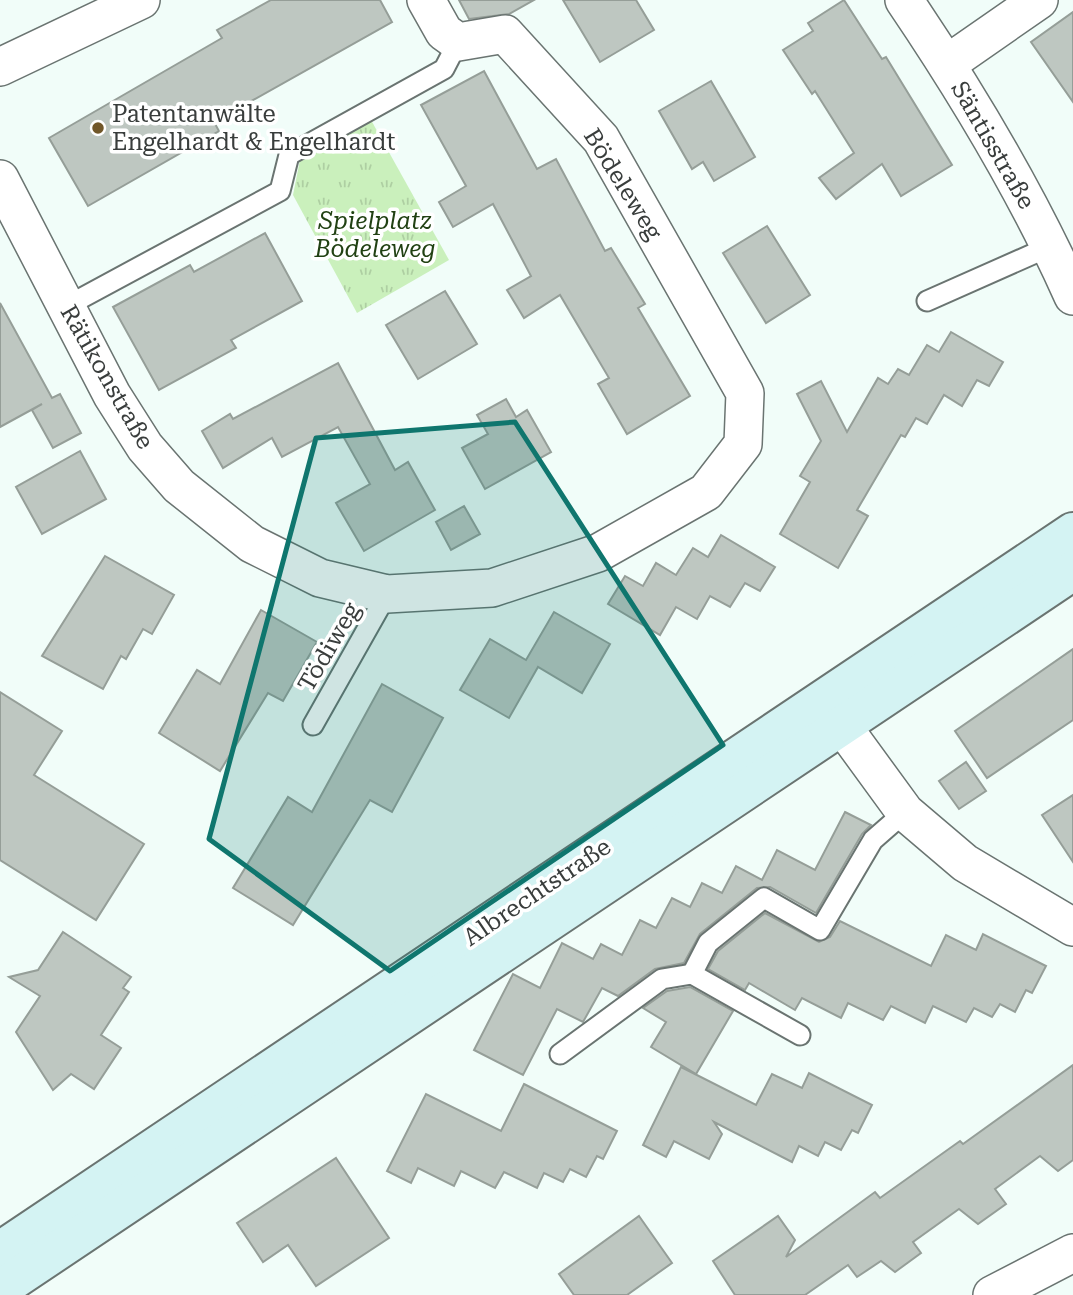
<svg xmlns="http://www.w3.org/2000/svg" width="1073" height="1295" viewBox="0 0 1073 1295" font-family="'Roboto Serif',serif">
<style>
.park{fill:url(#park-tufts)}
.building{fill:#bec7c1;stroke:#959e98;stroke-width:2}
.lines{fill:none;stroke-linecap:round;stroke-linejoin:round}
.lane-casing{stroke:#6a7471;stroke-width:23}
.street-casing{stroke:#6a7471;stroke-width:40}
.secondary-casing{stroke:#6a7471;stroke-width:42}
.lane{stroke:#fff;stroke-width:19}
.street{stroke:#fff;stroke-width:37}
.secondary{stroke:#d4f3f3;stroke-width:38}
.marked{fill:#0f766e;fill-opacity:0.2;stroke:#0f766e;stroke-width:5;stroke-linejoin:round}
.poi-dot{fill:#715729;stroke:#fff;stroke-width:2.5}
.labels{text-anchor:middle;dominant-baseline:central;stroke-width:7;stroke-linejoin:round;paint-order:stroke}
.poi-label{font-size:24px;fill:#393d3c;stroke:#fff;text-anchor:start}
.street-label{font-size:24px;fill:#393d3c;stroke:#fff}
.park-label{font-size:24px;font-style:italic;fill:#214113;stroke:#fff}
</style>
<defs>
<pattern id="park-tufts" width="24" height="20" patternUnits="userSpaceOnUse" patternTransform="scale(1.75)"><rect width="24" height="20" fill="#caf0bc"/><path d="M3 7l-1-3M5 7V3M7 7l1-3M15 17l-1-3M17 17v-4M19 17l1-3" fill="none" stroke="#aecfa2"/></pattern>
</defs>
<rect width="100%" height="100%" fill="#f1fdf9"/>
<!-- park -->
<polygon class="park" points="371,120 449,260 357,313 293,195 300,160"/>
<!-- building -->
<g class="building">
<polygon points="271,0 380,0 392,22 214,122 219,131 88,206 49,138 222,38 217,30"/>
<polygon points="459,0 534,0 509,14 469,19"/>
<polygon points="563,0 636,0 654,30 600,62"/>
<polygon points="844,0 882,59 886,57 952,165 901,196 882,164 836,199 819,178 854,153 815,91 812,94 783,50 813,31 808,23"/>
<polygon points="1073,12 1073,102 1031,42"/>
<polygon points="484,71 537,169 556,159 605,251 611,248 645,304 638,308 690,396 627,434 598,384 609,378 560,295 524,318 507,290 531,276 493,204 453,227 439,202 466,186 421,105"/>
<polygon points="711,81 755,157 714,181 703,162 692,169 659,111"/>
<polygon points="767,226 810,295 766,323 723,253"/>
<polygon points="265,233 302,301 231,340 236,348 159,390 113,307 190,265 194,272"/>
<polygon points="445,291 477,344 418,379 386,325"/>
<polygon points="0,303 52,398 60,394 81,433 53,448 32,410 42,404 0,427"/>
<polygon points="951,332 1003,362 989,386 977,380 962,406 944,395 927,424 916,418 905,437 901,435 857,510 868,516 838,568 780,534 810,482 800,476 821,441 797,394 821,381 847,432 878,378 888,384 898,369 909,375 927,345 939,352"/>
<polygon points="338,363 395,470 408,462 435,510 364,551 336,503 370,484 338,427 282,457 272,438 223,468 202,431 230,414 233,419"/>
<polygon points="506,399 516,417 527,410 551,452 485,489 462,448 488,434 477,415"/>
<polygon points="80,451 106,499 42,534 16,487"/>
<polygon points="464,506 480,534 451,550 436,522"/>
<polygon points="721,535 775,567 760,591 745,583 730,607 710,596 697,619 676,607 660,635 608,604 625,576 643,586 656,563 676,575 693,548 708,557"/>
<polygon points="105,556 174,595 152,634 143,629 126,659 121,656 103,689 42,656"/>
<polygon points="261,610 317,642 283,701 268,693 220,771 159,733 197,670 220,684"/>
<polygon points="554,612 610,644 582,693 538,667 509,718 460,690 490,639 526,660"/>
<polygon points="1073,649 1073,720 987,778 955,731"/>
<polygon points="382,684 443,718 392,812 370,800 293,925 233,888 288,797 312,812"/>
<polygon points="0,692 62,731 34,775 144,844 96,920 0,860"/>
<polygon points="966,762 986,791 959,809 939,781"/>
<polygon points="1073,795 1073,862 1042,815"/>
<polygon points="845,812 871,825 862,834 816,913 770,887 757,888 700,934 684,963 655,969 618,996 602,988 583,1022 557,1009 523,1075 474,1050 513,974 540,988 562,943 593,959 601,944 622,955 640,920 656,928 672,898 690,907 702,883 722,893 736,866 762,880 777,850 815,870"/>
<polygon points="765,913 819,942 830,937 840,921 931,966 946,935 976,950 983,934 1046,966 1032,993 1026,990 1015,1012 1000,1004 992,1017 974,1008 966,1022 933,1006 925,1023 891,1006 883,1020 848,1003 841,1018 802,998 795,1010 749,983 745,990 708,969 718,951"/>
<polygon points="63,932 131,977 123,988 129,992 101,1035 121,1048 94,1089 71,1074 53,1090 16,1032 40,996 9,977 38,970"/>
<polygon points="690,987 733,1011 696,1074 651,1047 666,1022 643,1008 667,991"/>
<polygon points="1073,1065 1073,1160 1058,1171 1040,1156 995,1189 1006,1204 978,1224 959,1209 913,1242 921,1253 895,1272 881,1261 857,1277 848,1265 805,1295 735,1295 713,1261 778,1216 795,1240 786,1257 875,1192 880,1198 960,1141 963,1144"/>
<polygon points="681,1067 756,1105 772,1074 802,1088 809,1073 872,1105 858,1133 852,1130 841,1150 825,1142 818,1156 799,1146 792,1162 714,1122 722,1134 709,1159 674,1141 666,1157 643,1145"/>
<polygon points="524,1084 617,1131 603,1159 597,1156 586,1177 570,1169 563,1182 544,1173 537,1188 504,1172 495,1188 461,1171 454,1186 418,1168 411,1183 387,1171 426,1094 501,1131"/>
<polygon points="336,1158 389,1238 316,1286 288,1245 263,1262 237,1223"/>
<polygon points="639,1216 672,1263 627,1295 574,1295 559,1274"/>
</g>
<g class="lines">
<!-- lane casing -->
<g class="lane-casing">
<g id="lane">
<polyline points="927,301 1051,246"/>
<polyline points="65,307 280,191 289,155 444,69 458,42"/>
<polyline points="313,725 387,594"/>
<polyline points="800,1035 692,974 708,943 764,898 820,930 873,840 905,812"/>
<polyline points="560,1054 662,979 692,974"/>
</g>
</g>
<!-- street casing -->
<g class="street-casing">
<g id="street">
<path d="M904,0c63,93 123,193 169,296"/>
<polyline points="947,64 1039,0"/>
<polyline points="0,67 141,0"/>
<polyline points="0,179 112,395 145,447 179,486 252,544 320,578 387,594 492,588 598,553 706,492 743,444 745,393 601,139 505,34 458,42 444,32 426,0"/>
<polyline points="824,701 905,812 965,863 1073,927"/>
<polyline points="992,1295 1073,1253"/>
</g>
</g>
<!-- secondary casing -->
<g class="secondary-casing">
<g id="secondary">
<polyline points="0,1251 1073,532"/>
<polyline points="0,1289 1073,571"/>
</g>
</g>
<!-- lane -->
<use href="#lane" class="lane"/>
<!-- street -->
<use href="#street" class="street"/>
<!-- secondary -->
<use href="#secondary" class="secondary"/>
</g>
<!-- marked area -->
<path class="marked" d="M515,422l208,323 -333,226 -181,-132 107,-401z"/>
<!-- markers -->
<circle class="poi-dot" cx="98" cy="128" r="7"/>
<g class="labels">
<!-- poi labels -->
<g class="poi-label">
<text x="112" y="114">Patentanwälte<tspan x="112" dy="28">Engelhardt &amp; Engelhardt</tspan></text>
</g>
<!-- street labels -->
<g class="street-label">
<text transform="translate(993 145) rotate(60)">Säntisstraße</text>
<text transform="translate(623 184) rotate(58)">Bödeleweg</text>
<text transform="translate(107 377) rotate(60)">Rätikonstraße</text>
<text transform="translate(329 647) rotate(-60)">Tödiweg</text>
<text transform="translate(537 892) rotate(-34)">Albrechtstraße</text>
</g>
<!-- park labels -->
<g class="park-label">
<text x="375" y="221">Spielplatz<tspan x="375" dy="28">Bödeleweg</tspan></text>
</g>
</g>
</svg>
